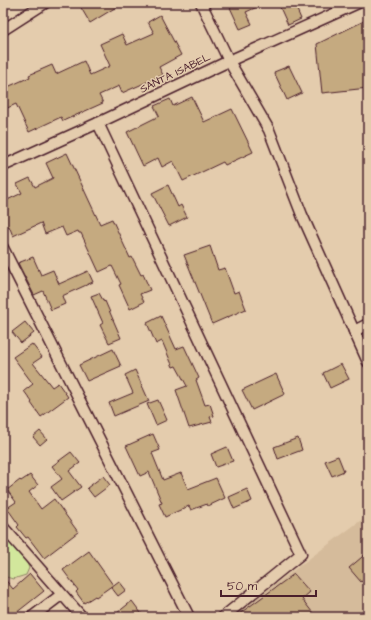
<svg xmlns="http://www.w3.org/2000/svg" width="371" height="620" viewBox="0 0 371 620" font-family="'Architects Daughter',sans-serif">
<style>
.built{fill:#d5bb9b}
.green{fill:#d2e79c;stroke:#8e8364}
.building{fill:#c5aa80;stroke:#4a1f2b}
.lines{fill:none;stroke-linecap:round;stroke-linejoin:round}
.minor-casing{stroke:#4a1f2b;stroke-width:13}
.minor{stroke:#e4ccad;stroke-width:10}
.labels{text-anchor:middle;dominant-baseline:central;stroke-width:3;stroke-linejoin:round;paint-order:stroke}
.street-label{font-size:11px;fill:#4a1f2b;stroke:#e4ccad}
</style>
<rect width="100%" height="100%" fill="#e4ccad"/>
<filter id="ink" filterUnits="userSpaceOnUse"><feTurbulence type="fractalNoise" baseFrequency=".025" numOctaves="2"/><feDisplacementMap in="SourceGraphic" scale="8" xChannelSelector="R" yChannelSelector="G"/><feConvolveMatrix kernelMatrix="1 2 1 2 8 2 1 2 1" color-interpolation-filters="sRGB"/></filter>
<g filter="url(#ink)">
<!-- built -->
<polygon class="built" points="368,515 368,617 231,617"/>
<!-- green -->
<polygon class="green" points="3,537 23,553 29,568 26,575 13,579 3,576"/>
<!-- building -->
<g class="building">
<polygon points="86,3 123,3 90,23 80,6"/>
<polygon points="228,3 266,3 246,12 252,24 240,29"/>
<polygon points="278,3 294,3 301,19 288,25"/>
<polygon points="160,15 181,55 159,67 163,75 122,93 119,86 99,95 103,103 63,121 61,117 29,132 16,104 3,110 3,89 30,77 29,75 52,65 56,74 84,61 90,75 110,66 100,44 122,34 127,45 154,33 148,22"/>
<polygon points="364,21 365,26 368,26 368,88 322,93 317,44"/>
<polygon points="289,66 302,93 287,100 274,72"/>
<polygon points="192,97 204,122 232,109 253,152 225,165 223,162 183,181 173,161 162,167 158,158 143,166 127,132 159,116 154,106 170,99 173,106"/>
<polygon points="67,153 100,224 112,219 130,258 132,257 141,275 143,274 150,290 140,294 144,302 130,309 119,285 121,284 112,266 99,272 81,233 79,233 78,231 66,236 62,227 45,234 41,223 13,236 9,226 3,229 3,202 22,193 17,184 30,178 35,187 53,178 46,163"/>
<polygon points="168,185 178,207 181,205 187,217 169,226 152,193"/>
<polygon points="210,246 218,270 225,268 234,293 239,291 246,309 212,324 184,255"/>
<polygon points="33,257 41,275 53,270 59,284 88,271 93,282 62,296 65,304 51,310 43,291 34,295 18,263"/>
<polygon points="99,293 104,302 105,301 121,338 109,343 100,325 103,323 91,296"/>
<polygon points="161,316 176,349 184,346 199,378 196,380 205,405 210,404 214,416 210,417 212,422 189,428 176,390 187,386 176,366 173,367 162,341 156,344 147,323"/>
<polygon points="25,322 34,333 21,343 12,332"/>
<polygon points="32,344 42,357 33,363 52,387 58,383 68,397 41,417 31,403 32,402 24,391 33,384 13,357"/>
<polygon points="113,349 121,366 87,381 79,365"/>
<polygon points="341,364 349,379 330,388 323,373"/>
<polygon points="135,370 149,401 114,416 109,403 133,393 125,375"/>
<polygon points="276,374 285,394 252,410 242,390"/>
<polygon points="158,400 167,420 156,425 147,404"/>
<polygon points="40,431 47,439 40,445 33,437"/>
<polygon points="153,434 160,450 152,453 163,480 181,473 188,489 216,478 225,498 208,506 207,504 191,510 189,506 165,517 159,504 162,503 149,472 140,476 126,446"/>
<polygon points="298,438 302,450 278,459 274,447"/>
<polygon points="227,447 233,461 216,467 211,454"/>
<polygon points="71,452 80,463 69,471 81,487 61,501 51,487 62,479 52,466"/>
<polygon points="338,456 344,471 332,476 325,461"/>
<polygon points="30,475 38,485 29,492 41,509 54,499 78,532 44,558 28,537 26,538 17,527 19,525 7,508 16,502 7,490 20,480 21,481"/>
<polygon points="103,476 110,485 94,497 87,488"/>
<polygon points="247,489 252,501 234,509 229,497"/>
<polygon points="89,551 113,585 96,597 95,596 84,603 76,592 78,590 63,570"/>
<polygon points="368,552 368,576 361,582 349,568"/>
<polygon points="30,574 44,591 11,617 3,617 3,577 13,589"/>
<polygon points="294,574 310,592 302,599 316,617 235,617"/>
<polygon points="119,581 126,590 118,596 111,587"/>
<polygon points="132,601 144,617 112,617"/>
</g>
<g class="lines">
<!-- minor casing -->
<g class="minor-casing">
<g id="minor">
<polyline points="201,3 229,61 269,130 302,215 368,362"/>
<polyline points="3,30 45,3"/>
<polyline points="98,123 301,554 223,617"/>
<polyline points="3,166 98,123 229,61 358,3"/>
<polyline points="3,248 189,617"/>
<polyline points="354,331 368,324"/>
<polyline points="3,527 82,617"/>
<polyline points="32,617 61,595"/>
</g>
</g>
<!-- minor -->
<use href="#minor" class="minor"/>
</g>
</g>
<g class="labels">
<!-- street labels -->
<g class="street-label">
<text transform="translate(175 73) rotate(-26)">SANTA ISABEL</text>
</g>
</g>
<!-- margin -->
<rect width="371" height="620" fill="none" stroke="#e4ccad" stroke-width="16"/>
<rect x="8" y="8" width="355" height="604" fill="none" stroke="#4a1f2b" stroke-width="1.5" filter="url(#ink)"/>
<!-- scale -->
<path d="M221 590v6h95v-6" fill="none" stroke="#4a1f2b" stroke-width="2"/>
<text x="227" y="590" font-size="12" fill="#4a1f2b" stroke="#e4ccad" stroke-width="3" paint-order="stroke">50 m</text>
</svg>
